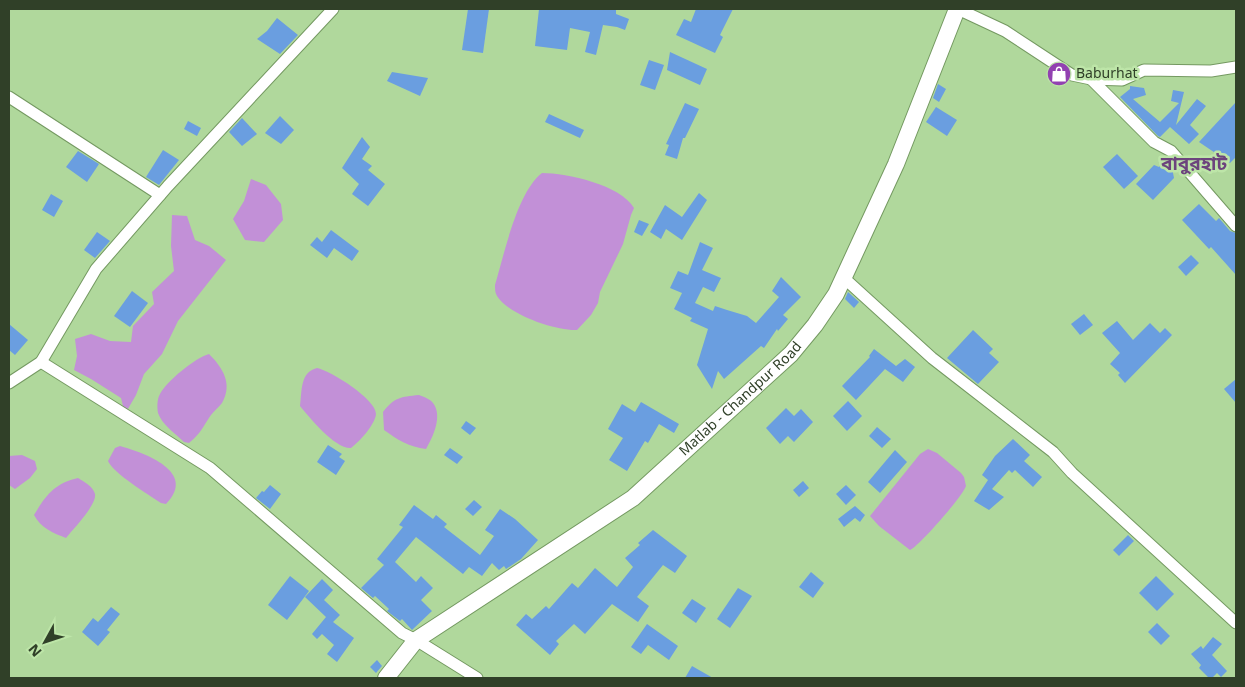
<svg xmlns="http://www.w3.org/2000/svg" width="1245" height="687" viewBox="0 0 1245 687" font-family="Georgia,'Noto Sans Bengali',serif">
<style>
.water{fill:#c290d7}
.building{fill:#6a9ee0}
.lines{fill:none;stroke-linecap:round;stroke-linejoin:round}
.minor-casing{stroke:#749961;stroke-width:13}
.secondary-casing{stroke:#749961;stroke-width:18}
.minor{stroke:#fff;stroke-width:11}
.secondary{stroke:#fff;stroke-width:16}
.labels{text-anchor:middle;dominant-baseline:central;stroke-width:5;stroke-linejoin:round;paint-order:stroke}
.poi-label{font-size:14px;fill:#304028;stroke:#bde5a8;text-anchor:start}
.street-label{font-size:14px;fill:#304028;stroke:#bde5a8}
.district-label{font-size:19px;font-weight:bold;fill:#6c447d;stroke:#bde5a8}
</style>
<rect width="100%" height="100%" fill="#b0d89c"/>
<!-- water -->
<g class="water">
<path d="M542,173c25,0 79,12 92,35l-3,7 -8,29 -23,48 -2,11 -7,12 -14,15c-21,1 -68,-15 -80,-34 -2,-3 -2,-7 -2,-11 9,-30 22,-93 47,-112z"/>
<polygon points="251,179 266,185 281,204 283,220 264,242 245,240 233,219 244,201"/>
<polygon points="172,215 187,216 195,240 209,246 226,260 178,321 162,354 144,374 136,395 125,414 121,398 91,379 74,370 77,356 75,339 91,334 110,341 131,342 133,326 154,304 152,292 174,271 171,246"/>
<path d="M209,354c14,14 24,30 13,49 -3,4 -8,8 -11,12 -9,13 -9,17 -22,28l-5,-1c-8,-8 -22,-17 -26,-29 -1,-6 -1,-14 2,-19 7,-13 35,-36 49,-40z"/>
<path d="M317,368c14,3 59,31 59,46 -1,11 -17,28 -25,34 -16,1 -41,-30 -51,-42 2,-15 0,-34 17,-38z"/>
<path d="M419,395c5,2 11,4 14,8 10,13 0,34 -7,46 -17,-2 -28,-9 -42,-19l-1,-18c12,-15 17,-15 36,-17z"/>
<path d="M120,446c25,7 78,26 46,58l-5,-1c-13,-9 -47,-29 -53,-42l7,-13z"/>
<path d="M928,449l9,4 24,20 3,4 2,9c-4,11 -47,60 -56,64l-31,-24 -9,-10 50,-62z"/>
<polygon points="22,455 35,461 37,469 30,478 15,489 9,485 9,456"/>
<path d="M78,478c6,4 15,8 17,16 2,11 -22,35 -29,44 -13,-5 -25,-10 -32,-23 12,-20 21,-32 44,-37z"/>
</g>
<!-- building -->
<g class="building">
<polygon points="468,9 489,9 483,53 462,50"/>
<polygon points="539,9 616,9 616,14 629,19 625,30 617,27 603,25 596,55 585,52 590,32 570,28 567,50 535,46"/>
<polygon points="696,9 733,9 720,35 723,37 715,53 676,35 684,19 691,22"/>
<polygon points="277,18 298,35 280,54 257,39 267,31"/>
<polygon points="670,52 707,69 700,85 667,70"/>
<polygon points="649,60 664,65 655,90 640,85"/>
<polygon points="392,72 428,78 420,96 387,81"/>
<polygon points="938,84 946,89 939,102 933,98"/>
<polygon points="1130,86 1144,88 1146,95 1133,99 1160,122 1179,103 1171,101 1173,90 1184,92 1176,125 1197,99 1206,106 1190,125 1199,134 1189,144 1170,127 1160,137 1158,136 1120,97 1130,89"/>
<polygon points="1236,102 1236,157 1230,163 1199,142"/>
<polygon points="685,103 699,109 685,138 683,138 677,159 665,155 669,145 666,144"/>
<polygon points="936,107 957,120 947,136 926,122"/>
<polygon points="549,114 584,130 580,138 545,122"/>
<polygon points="280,116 294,130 281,144 265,133"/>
<polygon points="242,118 257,134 242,146 229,132"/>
<polygon points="188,121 201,128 197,136 184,129"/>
<polygon points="362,137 370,147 362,159 372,166 368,170 385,184 368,206 352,194 359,184 342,168"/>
<polygon points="163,150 179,160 159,185 146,177"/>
<polygon points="78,151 99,164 87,182 66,167"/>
<polygon points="1117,154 1138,176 1124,189 1103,167"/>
<polygon points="1167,158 1171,163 1174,178 1153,200 1136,184 1154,165 1159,167"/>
<polygon points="699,193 707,200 682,240 666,229 661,239 650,232 665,205 682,217"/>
<polygon points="51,194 63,201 54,217 42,210"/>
<polygon points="1199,204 1216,221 1219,218 1230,231 1236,233 1236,275 1211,247 1209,249 1182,220"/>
<polygon points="639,220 649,224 642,236 634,232"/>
<polygon points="331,230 359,251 352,261 334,248 327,258 310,245 317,237 322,242"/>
<polygon points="97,232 110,241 95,258 84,250"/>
<polygon points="700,242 713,248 702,270 721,278 714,292 703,287 695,303 713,311 715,306 727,310 747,316 756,323 779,297 772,291 781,277 801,297 783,315 788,319 778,331 777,329 764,348 761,346 724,379 718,371 712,389 697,365 708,329 690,321 692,318 674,309 682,293 670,288 678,271 688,275"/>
<polygon points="1191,255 1199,263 1186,276 1178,267"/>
<polygon points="132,291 148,303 130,327 114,316"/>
<polygon points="848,292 859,302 854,308 845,299"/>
<polygon points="1084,314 1093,325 1080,335 1071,324"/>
<polygon points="1117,321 1133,340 1150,323 1160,333 1165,328 1172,335 1125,383 1118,375 1120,373 1110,364 1120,353 1102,333"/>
<polygon points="9,324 28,340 15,355 9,350"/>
<polygon points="973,330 993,349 989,353 999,362 978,384 947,358"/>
<polygon points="874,349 896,366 905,359 915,367 903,382 885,369 856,400 842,386 870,357 869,356"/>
<polygon points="1236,379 1236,403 1224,389"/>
<polygon points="848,401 862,416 847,431 833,416"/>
<polygon points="641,402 679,424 674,433 659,424 648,443 645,441 627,471 609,460 623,438 608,429 622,404 635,412"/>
<polygon points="786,408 794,416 801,409 813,422 794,442 788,436 780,444 766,428"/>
<polygon points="466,421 476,428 470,435 461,428"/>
<polygon points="877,427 891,439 882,448 869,436"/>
<polygon points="1013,439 1030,455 1024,461 1042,477 1033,487 1015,470 1012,473 1009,470 992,489 1004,497 989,510 974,501 988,480 982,475 995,456"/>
<polygon points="328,445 342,454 339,457 345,461 336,475 317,462"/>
<polygon points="450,448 463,457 457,464 444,455"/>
<polygon points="895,450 907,462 880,493 868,482"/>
<polygon points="803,481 809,488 799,497 793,490"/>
<polygon points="270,485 281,494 270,509 256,498 262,491 264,492"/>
<polygon points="846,485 856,495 846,505 836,494"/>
<polygon points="474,500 482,507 473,516 465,509"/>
<polygon points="414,505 433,519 436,515 447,524 444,527 480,555 494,536 485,530 500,509 515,519 538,540 521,559 506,569 504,566 499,570 492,563 482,576 469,567 463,574 416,537 395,562 416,582 421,576 433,588 421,600 432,611 412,630 402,619 400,621 387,611 389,609 375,596 373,598 361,588 384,565 377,559 403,527 399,525"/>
<polygon points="855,506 865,515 860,522 855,518 844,527 838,519"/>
<polygon points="653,530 687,556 675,573 663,565 637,597 649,606 638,622 612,604 585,634 574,624 556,641 559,644 550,655 516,625 526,614 532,619 546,606 549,609 572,583 578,588 595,568 617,587 633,567 625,558 640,545 638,543"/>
<polygon points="1128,535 1134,541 1119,556 1113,550"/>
<polygon points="811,572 824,583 813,598 799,587"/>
<polygon points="290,576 309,591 287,620 268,605"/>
<polygon points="1156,576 1174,594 1157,611 1139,593"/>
<polygon points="322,579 333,590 324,600 340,615 333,622 354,638 337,662 327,654 334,645 322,634 317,639 312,634 326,617 305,597"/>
<polygon points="738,588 752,596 730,628 717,619"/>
<polygon points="692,599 706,608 696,623 682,613"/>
<polygon points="111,607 120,614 107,630 110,632 98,646 82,632 93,618 98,622"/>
<polygon points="1157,623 1170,636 1161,645 1148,632"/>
<polygon points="647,624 678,646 669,660 648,645 641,654 631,647"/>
<polygon points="1213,637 1222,644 1212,655 1227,671 1221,677 1217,673 1212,678 1209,678 1199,668 1201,665 1191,654 1201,646 1203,649"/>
<polygon points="377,660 382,666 376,673 370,667"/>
<polygon points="692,666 713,678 685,678"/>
</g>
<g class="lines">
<!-- minor casing -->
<g class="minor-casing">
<g id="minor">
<polyline points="958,9 1005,31 1072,75 1091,79 1122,80 1144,70 1211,71 1236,67"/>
<polyline points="1091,79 1154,142 1171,151 1236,226"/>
<polyline points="9,97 160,195"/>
<polyline points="844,278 932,358 1053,452 1072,473 1236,623"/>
<polyline points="41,362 210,468 402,633 416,640 477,678"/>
<polyline points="9,383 41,362 96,269 168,186 333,9"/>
</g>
</g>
<!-- secondary casing -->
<g class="secondary-casing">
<g id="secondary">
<path id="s1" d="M386,678l30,-38 217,-142 158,-144 24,-29 21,-31 60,-130 61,-155"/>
</g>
</g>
<!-- minor -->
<use href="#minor" class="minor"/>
<!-- secondary -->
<use href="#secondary" class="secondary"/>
</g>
<!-- icons -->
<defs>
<g id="shop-disc" transform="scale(1.25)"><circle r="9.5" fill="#9241b1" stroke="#bde5a8"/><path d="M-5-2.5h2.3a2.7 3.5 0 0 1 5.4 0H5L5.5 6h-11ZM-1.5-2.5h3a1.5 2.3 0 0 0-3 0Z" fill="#fff"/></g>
</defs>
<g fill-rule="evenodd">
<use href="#shop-disc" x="1059" y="74"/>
</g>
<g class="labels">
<!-- poi labels -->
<g class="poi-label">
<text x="1076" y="74">Baburhat</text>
</g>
<!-- street labels -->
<g class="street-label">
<text stroke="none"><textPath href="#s1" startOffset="454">Matlab - Chandpur Road</textPath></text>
</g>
<!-- district labels -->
<g class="district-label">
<text x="1194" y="165">বাবুরহাট</text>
</g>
</g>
<!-- border -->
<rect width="1245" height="687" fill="none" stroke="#304028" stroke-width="20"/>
<!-- north arrow -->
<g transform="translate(45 642) rotate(230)" stroke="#bde5a8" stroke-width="4" paint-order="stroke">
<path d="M0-4L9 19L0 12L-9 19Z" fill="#304028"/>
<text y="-8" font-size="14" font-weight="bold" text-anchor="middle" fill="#304028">N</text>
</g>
</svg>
